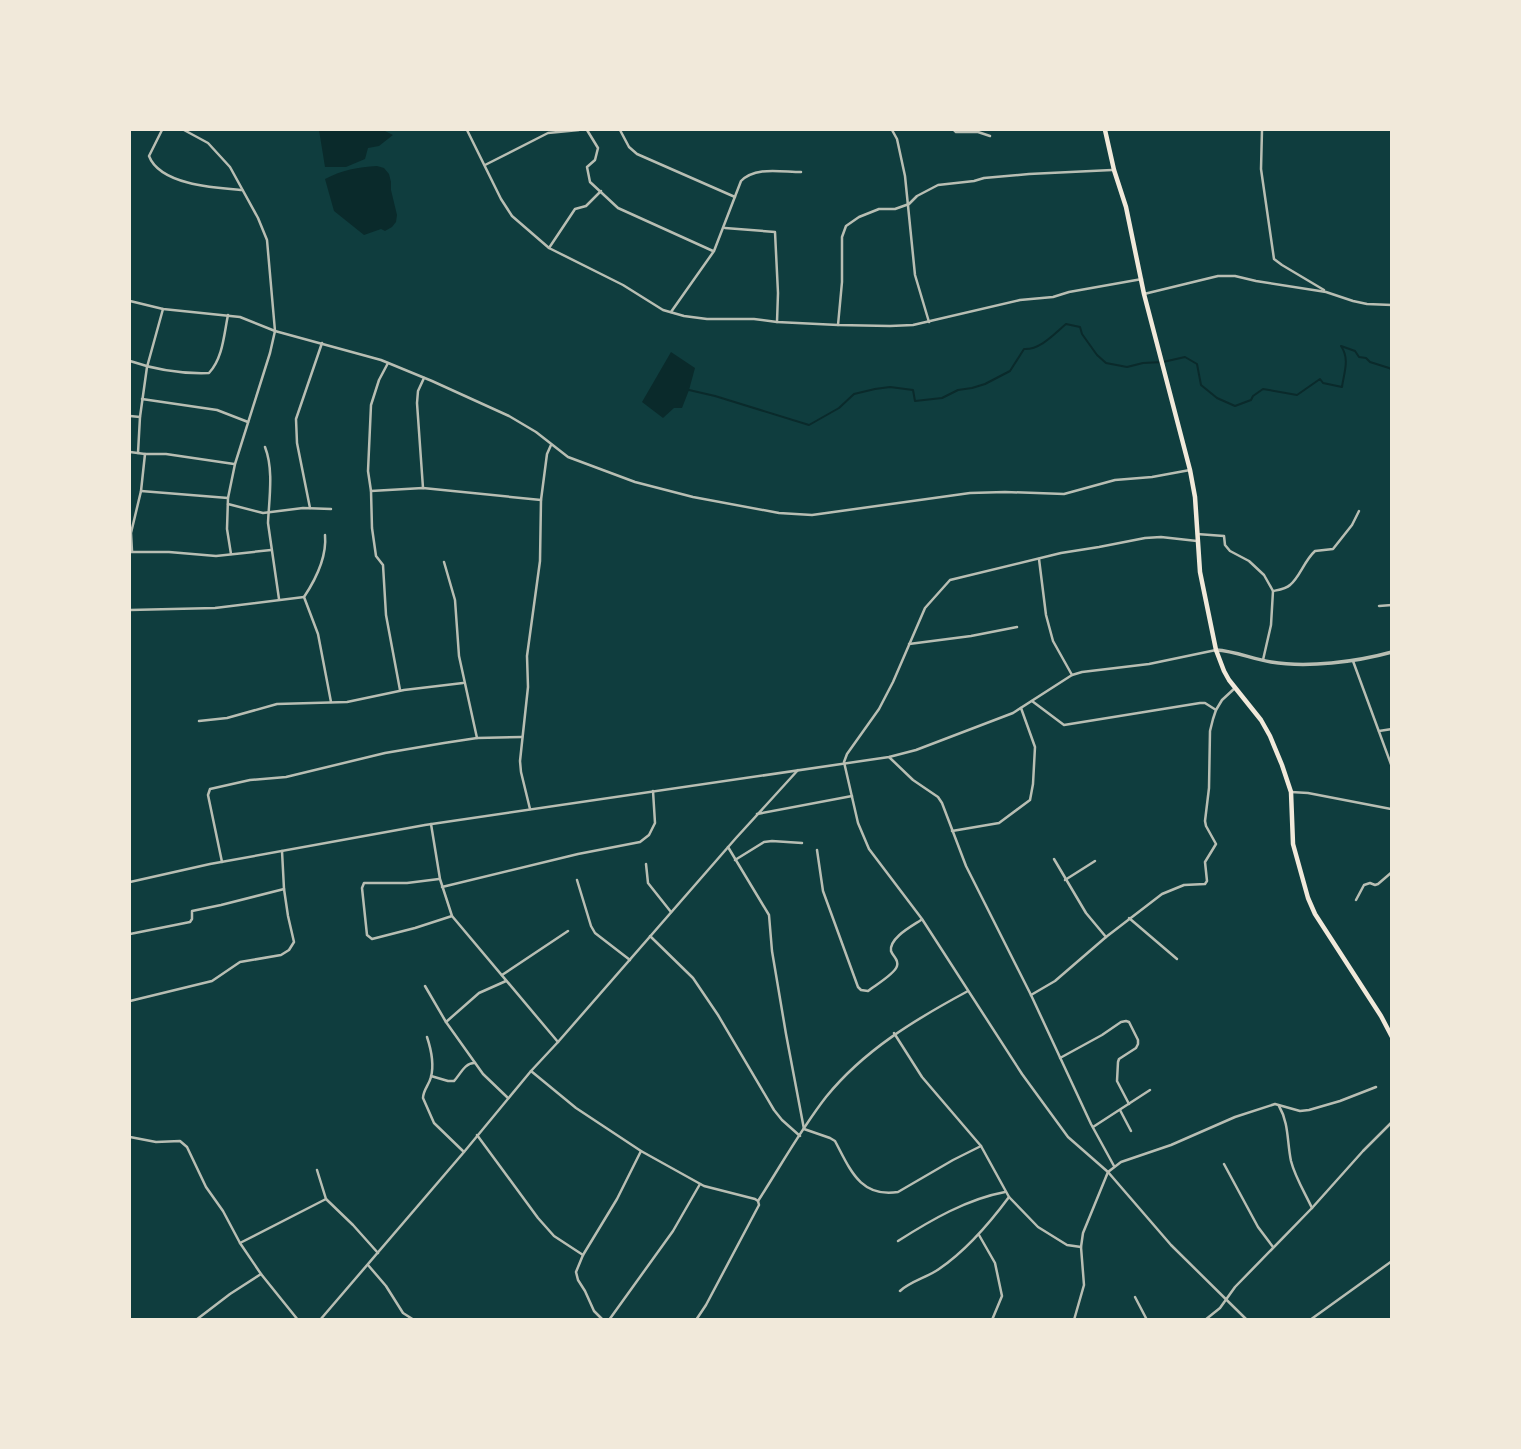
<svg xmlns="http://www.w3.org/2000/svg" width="1521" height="1449" viewBox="0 0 1521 1449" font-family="Bitter,serif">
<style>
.water{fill:#0a2a2b}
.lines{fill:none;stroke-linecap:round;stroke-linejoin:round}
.stream{stroke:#0a2a2b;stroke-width:2}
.minor{stroke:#b8beb3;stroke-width:2.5}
.tertiary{stroke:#b8beb3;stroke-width:3.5}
.secondary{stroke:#f1e9da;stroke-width:4.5}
</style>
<rect width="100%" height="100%" fill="#0f3d3e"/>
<!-- water -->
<g class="water">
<polygon points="319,130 383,130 393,135 379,146 368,148 365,159 346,167 325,167"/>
<path d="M377,166l7,2 5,6 2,8v8l6,25 -1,7 -4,5 -7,4 -4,-2 -17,6 -30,-24 -9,-32c17,-9 33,-12 52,-13z"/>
<polygon points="671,352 695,368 689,390 682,408 674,408 663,418 642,402"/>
</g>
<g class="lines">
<!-- stream -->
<g class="stream">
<path d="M689,390l26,6 94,29 30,-17 15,-14 21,-5 15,-2 23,3 2,11 27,-3 16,-8 14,-2 13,-4 25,-13 14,-22c16,1 30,-15 42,-25l14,3 2,7 15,21 9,8 21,4 16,-4 20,-1 22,-5 12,7 4,21 16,13 18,8 16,-6 2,-4 10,-7 34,6 23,-16 3,4 19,4c2,-15 8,-28 -1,-41l14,5 4,6 7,1 4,4 19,6 3,2"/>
<polyline points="1392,391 1392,407"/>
</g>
<!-- minor -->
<g class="minor">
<path d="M162,130l-13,26c11,29 67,32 93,34"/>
<polyline points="184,130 208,143 230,167 258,218 267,240 275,331 270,353 235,464 228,498 227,529 231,554"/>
<polyline points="467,130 501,199 512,216 549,248 623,285 663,310 684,316 707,319 754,319 777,322 838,325 890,326 913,325 1020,300 1053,297 1069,292 1142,279"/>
<polyline points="587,130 598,148 595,160 587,167 590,182 618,208 713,251"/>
<polyline points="620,130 629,147 637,154 735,197"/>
<polyline points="892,130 897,139 905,176 915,275 929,322"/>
<polyline points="954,130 956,132 978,132 990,136"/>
<polyline points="1262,130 1261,169 1274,259 1282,265 1324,290"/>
<polyline points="485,165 548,133 579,130"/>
<polyline points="725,228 775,232 778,293 777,322"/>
<polyline points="549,248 575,209 586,206 601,191"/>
<polyline points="1144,294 1218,276 1235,276 1256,281 1326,292 1353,301 1367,304 1392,305"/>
<polyline points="130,301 163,309 240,317 275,331 381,360 432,381 509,416 536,432 568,457 635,482 693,497 779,513 812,515 970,493 1005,492 1064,494 1115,480 1152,477 1190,470"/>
<path d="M671,312l43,-61 27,-70c14,-15 41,-9 60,-9"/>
<polyline points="838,325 842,282 842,237 846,226 859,217 879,209 895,209 909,204 917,196 938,185 974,181 984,178 1029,174 1112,170"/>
<path d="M130,361c26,9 51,13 79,12 14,-15 15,-39 19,-58"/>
<polyline points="388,363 379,380 371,405 368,471 371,491 372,528 376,556 383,565 386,615 400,690"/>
<polyline points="142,399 217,410 248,422"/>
<polyline points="130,416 140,417"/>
<path d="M265,447c9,23 4,52 3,76l11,76"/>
<polyline points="130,452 145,454 166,454 234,464"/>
<polyline points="138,453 140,417 147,367 163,309"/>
<polyline points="423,488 417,403 418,391 424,378"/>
<polyline points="141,491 228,498"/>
<polyline points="371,491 423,488 541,500"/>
<polyline points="228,504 263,513 303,508 331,509"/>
<polyline points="310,508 297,443 296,419 322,343"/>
<polyline points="1197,534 1224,536 1225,545 1230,551 1249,561 1264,575 1273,591 1271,625 1263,660"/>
<path d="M325,535c2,22 -9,44 -21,62l14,37 13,68"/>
<polyline points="1197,541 1161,537 1145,538 1099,547 1061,553 950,580 925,608 893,682 879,709 847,754 844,762 858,823 869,849 922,919 1022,1074 1068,1137 1108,1172 1171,1245 1247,1320"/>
<polyline points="132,551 131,533 141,491 145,454"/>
<polyline points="130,552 169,552 216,556 271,550"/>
<polyline points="1039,559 1046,615 1053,641 1072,675"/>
<polyline points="444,562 455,600 459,656 477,738"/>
<path d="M1273,591c5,-1 13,-2 17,-6 10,-8 14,-24 25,-34l18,-2 19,-24 7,-14"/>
<polyline points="1379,606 1392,605"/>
<polyline points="130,610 215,608 304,597"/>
<polyline points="909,644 971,636 1017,627"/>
<polyline points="1353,661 1392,767"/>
<polyline points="1032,701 1064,725 1200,703 1205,703 1216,710"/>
<polyline points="199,721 227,718 277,704 347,702 404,690 463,683"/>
<polyline points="1379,731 1392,729"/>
<polyline points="889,757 913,780 938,797 942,803 966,866 1031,995 1091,1124 1114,1166"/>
<polyline points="1291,792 1308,793 1391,809"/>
<polyline points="530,809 521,772 520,761 528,687 527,656 540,561 541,500 547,454 551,445"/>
<polyline points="757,814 852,796"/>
<polyline points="431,824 440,879 452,916 558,1042"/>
<polyline points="952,831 999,823 1030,800 1033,784 1035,747 1021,708"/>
<path d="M728,847l41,68 3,36 14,83 18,95 26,9 5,3c15,28 25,57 63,51l55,-32 28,-14"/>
<path d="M817,850l6,41 35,96 3,3 7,1c6,-5 27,-17 29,-25 2,-7 -4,-9 -6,-15 -2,-13 21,-25 30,-31"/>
<polyline points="1054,859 1086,913 1106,937"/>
<polyline points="735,860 764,842 772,841 802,843"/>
<polyline points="222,862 208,795 210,789 250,780 286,777 385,753 444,743 477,738 522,737"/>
<polyline points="646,864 648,883 671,912"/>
<polyline points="439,879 407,883 364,883 362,888 367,935 372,939 415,928 452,916"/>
<polyline points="577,880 591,926 595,933 630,960"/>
<polyline points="1065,880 1095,861"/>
<polyline points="130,882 210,864 425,825 889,757 916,750 1013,713 1072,675 1082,672 1149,664 1216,650"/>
<polyline points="442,887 578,854 640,842 649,835 655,823 653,791"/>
<polyline points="1356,900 1364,885 1370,883 1375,885 1378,884 1392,872"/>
<polyline points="1129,918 1177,959"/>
<polyline points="130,934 190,922 192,919 192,911 221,905 284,889"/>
<polyline points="650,936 693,978 718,1015 774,1110 782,1120 800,1136"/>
<polyline points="502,975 568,931"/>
<polyline points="425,986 446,1022 483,1074 508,1098"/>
<polyline points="1031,995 1055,981 1106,937 1162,894 1184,885 1205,884 1207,881 1205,862 1216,844 1206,826 1205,821 1209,788 1210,731 1213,719 1216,710 1222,700 1235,688"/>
<polyline points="130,1001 212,981 240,962 281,955 289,950 294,942 288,916 284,889 282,851"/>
<polyline points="446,1022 479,993 506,981"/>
<polyline points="894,1033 922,1077 981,1146 1009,1197 1038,1227 1067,1245 1081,1247"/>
<path d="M427,1037c4,12 7,28 4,40 -2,8 -8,13 -8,21l11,25 30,29"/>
<polyline points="1060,1058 1102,1035 1121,1022 1126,1021 1129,1022 1138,1040 1138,1044 1136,1048 1119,1059 1118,1062 1117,1081 1129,1104"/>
<polyline points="531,1071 576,1108 641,1151 704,1186 755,1199 758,1201 759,1205 706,1305 696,1320"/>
<path d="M431,1076l17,5h6c6,-6 11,-19 21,-18"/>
<path d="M1279,1106c10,17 8,36 12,55 4,16 14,32 21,47"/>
<polyline points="1120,1110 1131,1131"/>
<polyline points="1093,1127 1150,1090"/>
<polyline points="477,1135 538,1218 554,1236 583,1255"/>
<polyline points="130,1137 156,1142 180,1141 187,1147 206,1187 223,1211 240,1243 261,1274 298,1320"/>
<polyline points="1224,1164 1258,1227 1273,1247"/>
<polyline points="317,1170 326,1199 353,1225 378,1253"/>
<path d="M758,1201c22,-34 43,-72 68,-104 38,-47 90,-78 142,-106"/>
<polyline points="979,1235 995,1263 1002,1296 992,1320"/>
<path d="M898,1241c33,-21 69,-42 107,-49"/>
<polyline points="240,1243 326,1199"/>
<polyline points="368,1265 386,1286 403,1313 414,1320"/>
<path d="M900,1291c11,-10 26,-13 39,-22 28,-19 50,-45 70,-72"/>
<polyline points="1135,1297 1147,1320"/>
<polyline points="196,1320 230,1294 261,1274"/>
<polyline points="320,1320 464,1152 531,1071 558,1042 736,838 798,770"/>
<polyline points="603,1320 594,1311 585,1291 578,1280 576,1272 583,1255 617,1199 641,1151"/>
<polyline points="609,1320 673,1231 700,1184"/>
<polyline points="1074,1320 1084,1285 1081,1247 1083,1233 1108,1172 1121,1162 1171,1145 1235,1117 1275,1104 1300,1111 1309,1110 1340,1101 1376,1087"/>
<polyline points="1205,1320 1220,1308 1235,1287 1312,1208 1363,1151 1392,1122"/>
<polyline points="1310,1320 1392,1261"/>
</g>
<!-- tertiary -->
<path class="tertiary" d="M1216,650c19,1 36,9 55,12 36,6 85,0 121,-10"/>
<!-- secondary -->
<polyline class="secondary" points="1105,130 1114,170 1126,207 1144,294 1190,470 1195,497 1200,572 1216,650 1224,671 1229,680 1261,720 1270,736 1282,765 1291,792 1293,844 1308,898 1315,914 1381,1016 1392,1037"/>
</g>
<!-- border -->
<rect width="1521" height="1449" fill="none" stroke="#f1e9da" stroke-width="262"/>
</svg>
